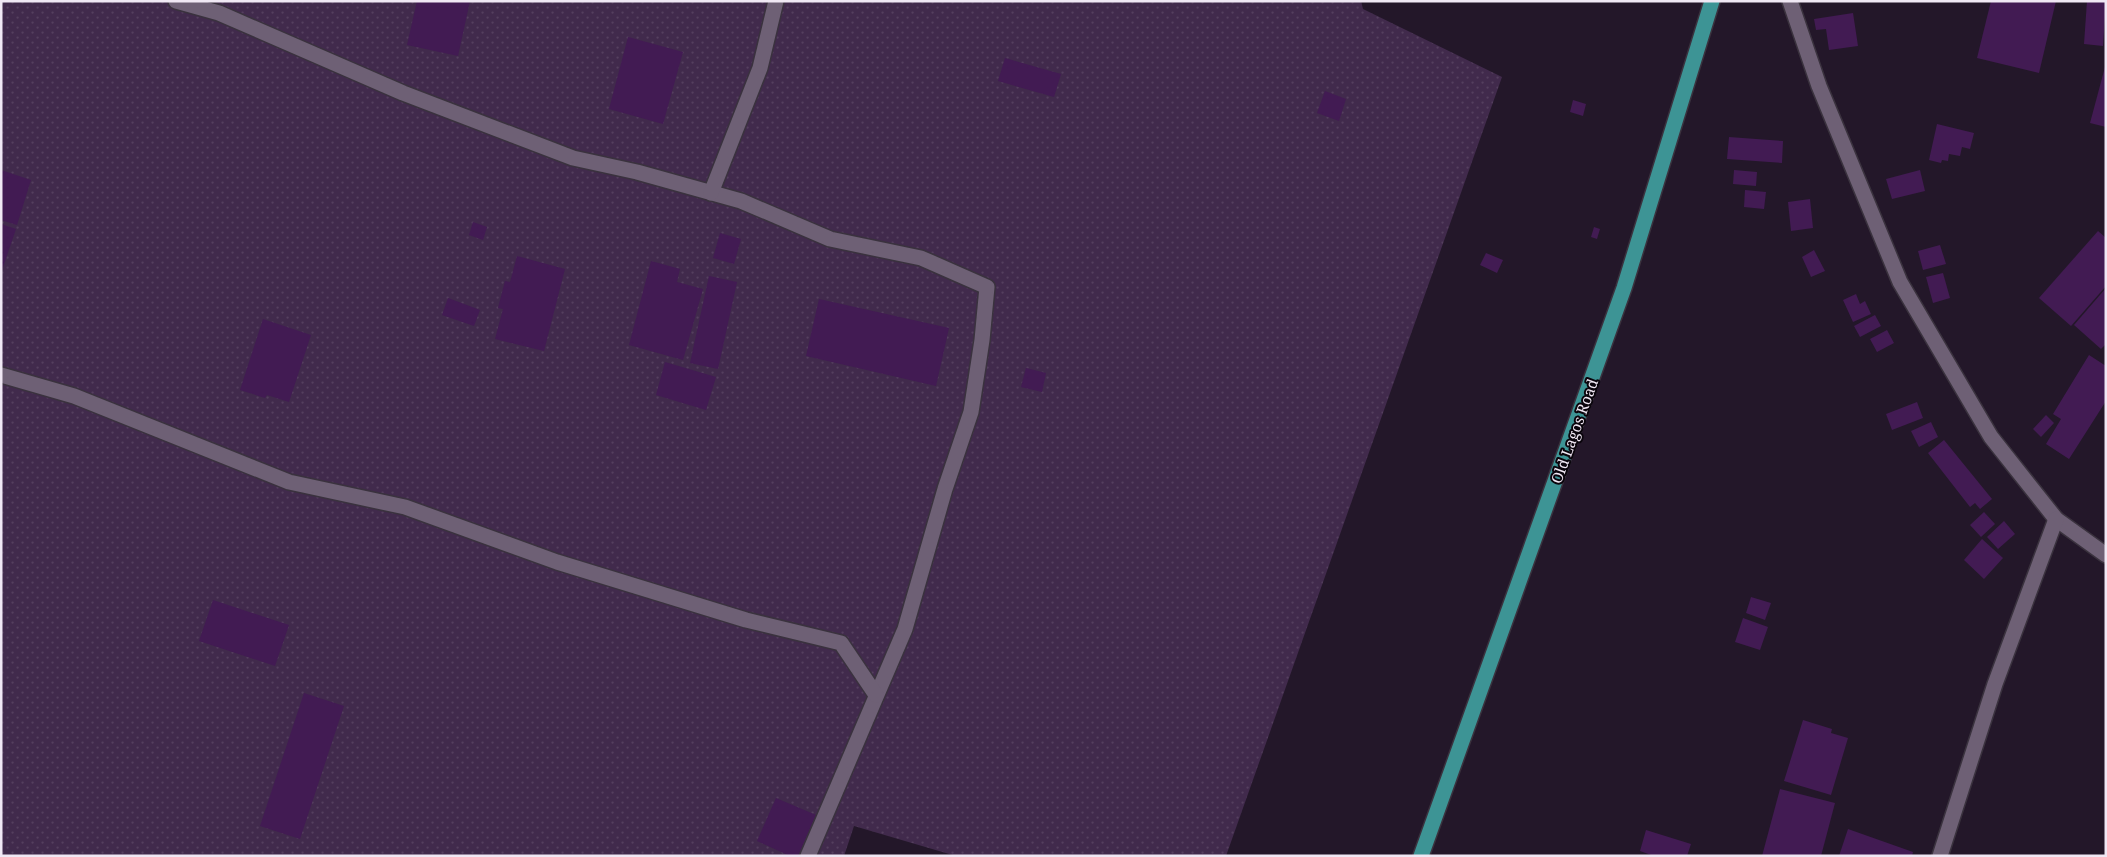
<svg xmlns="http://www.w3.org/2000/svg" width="2107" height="857" viewBox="0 0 2107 857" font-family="'Noto Serif',serif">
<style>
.green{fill:url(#green-dots)}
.building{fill:#421b53}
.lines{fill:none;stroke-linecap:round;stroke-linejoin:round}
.street-casing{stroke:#3a323e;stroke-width:18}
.primary-casing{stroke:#3a323e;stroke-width:18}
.street{stroke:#6e6075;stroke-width:15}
.primary{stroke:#3d9495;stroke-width:15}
.labels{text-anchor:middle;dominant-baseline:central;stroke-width:4;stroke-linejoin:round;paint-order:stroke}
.street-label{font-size:15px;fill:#f0e8f4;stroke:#0a050c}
</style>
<defs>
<pattern id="green-dots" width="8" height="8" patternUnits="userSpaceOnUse" patternTransform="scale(1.25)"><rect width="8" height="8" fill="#412a4c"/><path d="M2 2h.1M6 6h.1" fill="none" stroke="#543f5e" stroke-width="1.8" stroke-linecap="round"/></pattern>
</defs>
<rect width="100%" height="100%" fill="#231729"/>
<!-- green -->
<polygon class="green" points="1,1 1361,1 1363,9 1502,77 1226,856 956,856 854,826 844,856 1,856"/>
<!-- building -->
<g class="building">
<polygon points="417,1 470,1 458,56 407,45"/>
<polygon points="1991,1 2056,1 2039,73 1977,58"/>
<polygon points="2087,1 2106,1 2103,46 2084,44"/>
<polygon points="1853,13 1858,46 1829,50 1826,29 1816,30 1814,19"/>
<polygon points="628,37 683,52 663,124 609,109"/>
<polygon points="1005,58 1061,74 1054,97 998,81"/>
<polygon points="2105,67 2106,67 2106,127 2090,123"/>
<polygon points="1325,91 1346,99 1339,121 1317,113"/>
<polygon points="1573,100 1586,104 1583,116 1570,112"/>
<polygon points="1937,124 1974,133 1970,149 1962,147 1960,156 1949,154 1948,161 1942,160 1941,163 1929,160"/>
<polygon points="1729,137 1783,141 1782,163 1727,159"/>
<polygon points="1,170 31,180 17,225 1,220"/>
<polygon points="1734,170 1757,172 1756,186 1733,184"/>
<polygon points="1920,170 1925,191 1892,199 1886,179"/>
<polygon points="1745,190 1766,192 1764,209 1744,207"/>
<polygon points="1810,199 1813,228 1791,231 1788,202"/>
<polygon points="473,222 487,227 483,240 469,235"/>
<polygon points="1,224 16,229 2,270 1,270"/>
<polygon points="1594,227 1600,229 1597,239 1591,237"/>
<polygon points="2098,231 2106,238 2106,286 2071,326 2039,298"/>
<polygon points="720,233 741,239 734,264 713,258"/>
<polygon points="1940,245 1946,264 1923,270 1918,251"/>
<polygon points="1814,250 1825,271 1811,277 1802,257"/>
<polygon points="1486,253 1503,260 1497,273 1480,265"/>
<polygon points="517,256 565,269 544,351 495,339 503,309 498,308 505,281 510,282"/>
<polygon points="651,261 680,269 677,282 703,289 683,360 629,345"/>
<polygon points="1943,273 1950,298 1933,303 1926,277"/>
<polygon points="709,276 737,282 718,369 690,363"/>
<polygon points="2106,288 2106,344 2101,349 2074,325"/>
<polygon points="1856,294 1860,304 1865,301 1871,314 1853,322 1843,300"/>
<polygon points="448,298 480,310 474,326 442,315"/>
<polygon points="819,299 949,328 936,386 806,356"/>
<polygon points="1875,315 1881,326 1860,337 1854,326"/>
<polygon points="263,319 311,335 289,402 267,395 265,398 240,390"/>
<polygon points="1887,330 1894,343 1877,352 1870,339"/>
<polygon points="2089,355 2106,366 2106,401 2069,459 2046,444 2061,419 2053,414"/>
<polygon points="665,362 716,377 706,410 656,395"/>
<polygon points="1026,368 1046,373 1042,392 1021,387"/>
<polygon points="1917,402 1923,418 1892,430 1886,414"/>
<polygon points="2046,415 2054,423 2041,437 2033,429"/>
<polygon points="1931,422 1938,437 1919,447 1911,431"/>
<polygon points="1944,440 1992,499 1980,509 1975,503 1970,507 1928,453"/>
<polygon points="1984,512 1995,524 1981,537 1970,525"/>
<polygon points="2004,521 2015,534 1998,549 1987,537"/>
<polygon points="1982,539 2003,558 1984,579 1964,560"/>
<polygon points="1751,597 1771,603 1765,620 1746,613"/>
<polygon points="213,600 289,625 275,666 199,641"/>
<polygon points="1743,618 1768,627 1760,650 1735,642"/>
<polygon points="304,693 344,706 300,839 260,826"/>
<polygon points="1803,720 1832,729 1831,733 1848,738 1831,795 1784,781"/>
<polygon points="1780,789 1835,803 1821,856 1762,856"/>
<polygon points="776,798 816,815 798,856 790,856 757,841"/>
<polygon points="1848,829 1913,852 1912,856 1839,856"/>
<polygon points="1646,830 1691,844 1687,856 1654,856 1640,851"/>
</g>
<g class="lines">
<!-- street casing -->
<g class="street-casing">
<g id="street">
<polyline points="176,1 219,13 403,93 573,158 637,172 741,201 830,239 921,258 987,287 982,340 971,412 945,489 905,629 808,856"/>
<polyline points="1790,1 1819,86 1900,282 1991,437 2056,519 2106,555"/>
<polyline points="711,193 760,68 776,1"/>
<polyline points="1,375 74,396 289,482 405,507 557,562 746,620 841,643 876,695"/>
<polyline points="1940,856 1995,684 2056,519"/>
</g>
</g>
<!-- primary casing -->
<g class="primary-casing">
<polyline id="primary" points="1421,856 1624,288 1712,1"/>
</g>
<!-- street -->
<use href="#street" class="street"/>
<!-- primary -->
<use href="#primary" class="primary"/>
</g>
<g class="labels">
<!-- street labels -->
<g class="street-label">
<text transform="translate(1574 431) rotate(-70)">Old Lagos Road</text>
</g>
</g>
<!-- border -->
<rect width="2107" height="857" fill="none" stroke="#f0e8f4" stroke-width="5"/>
</svg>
